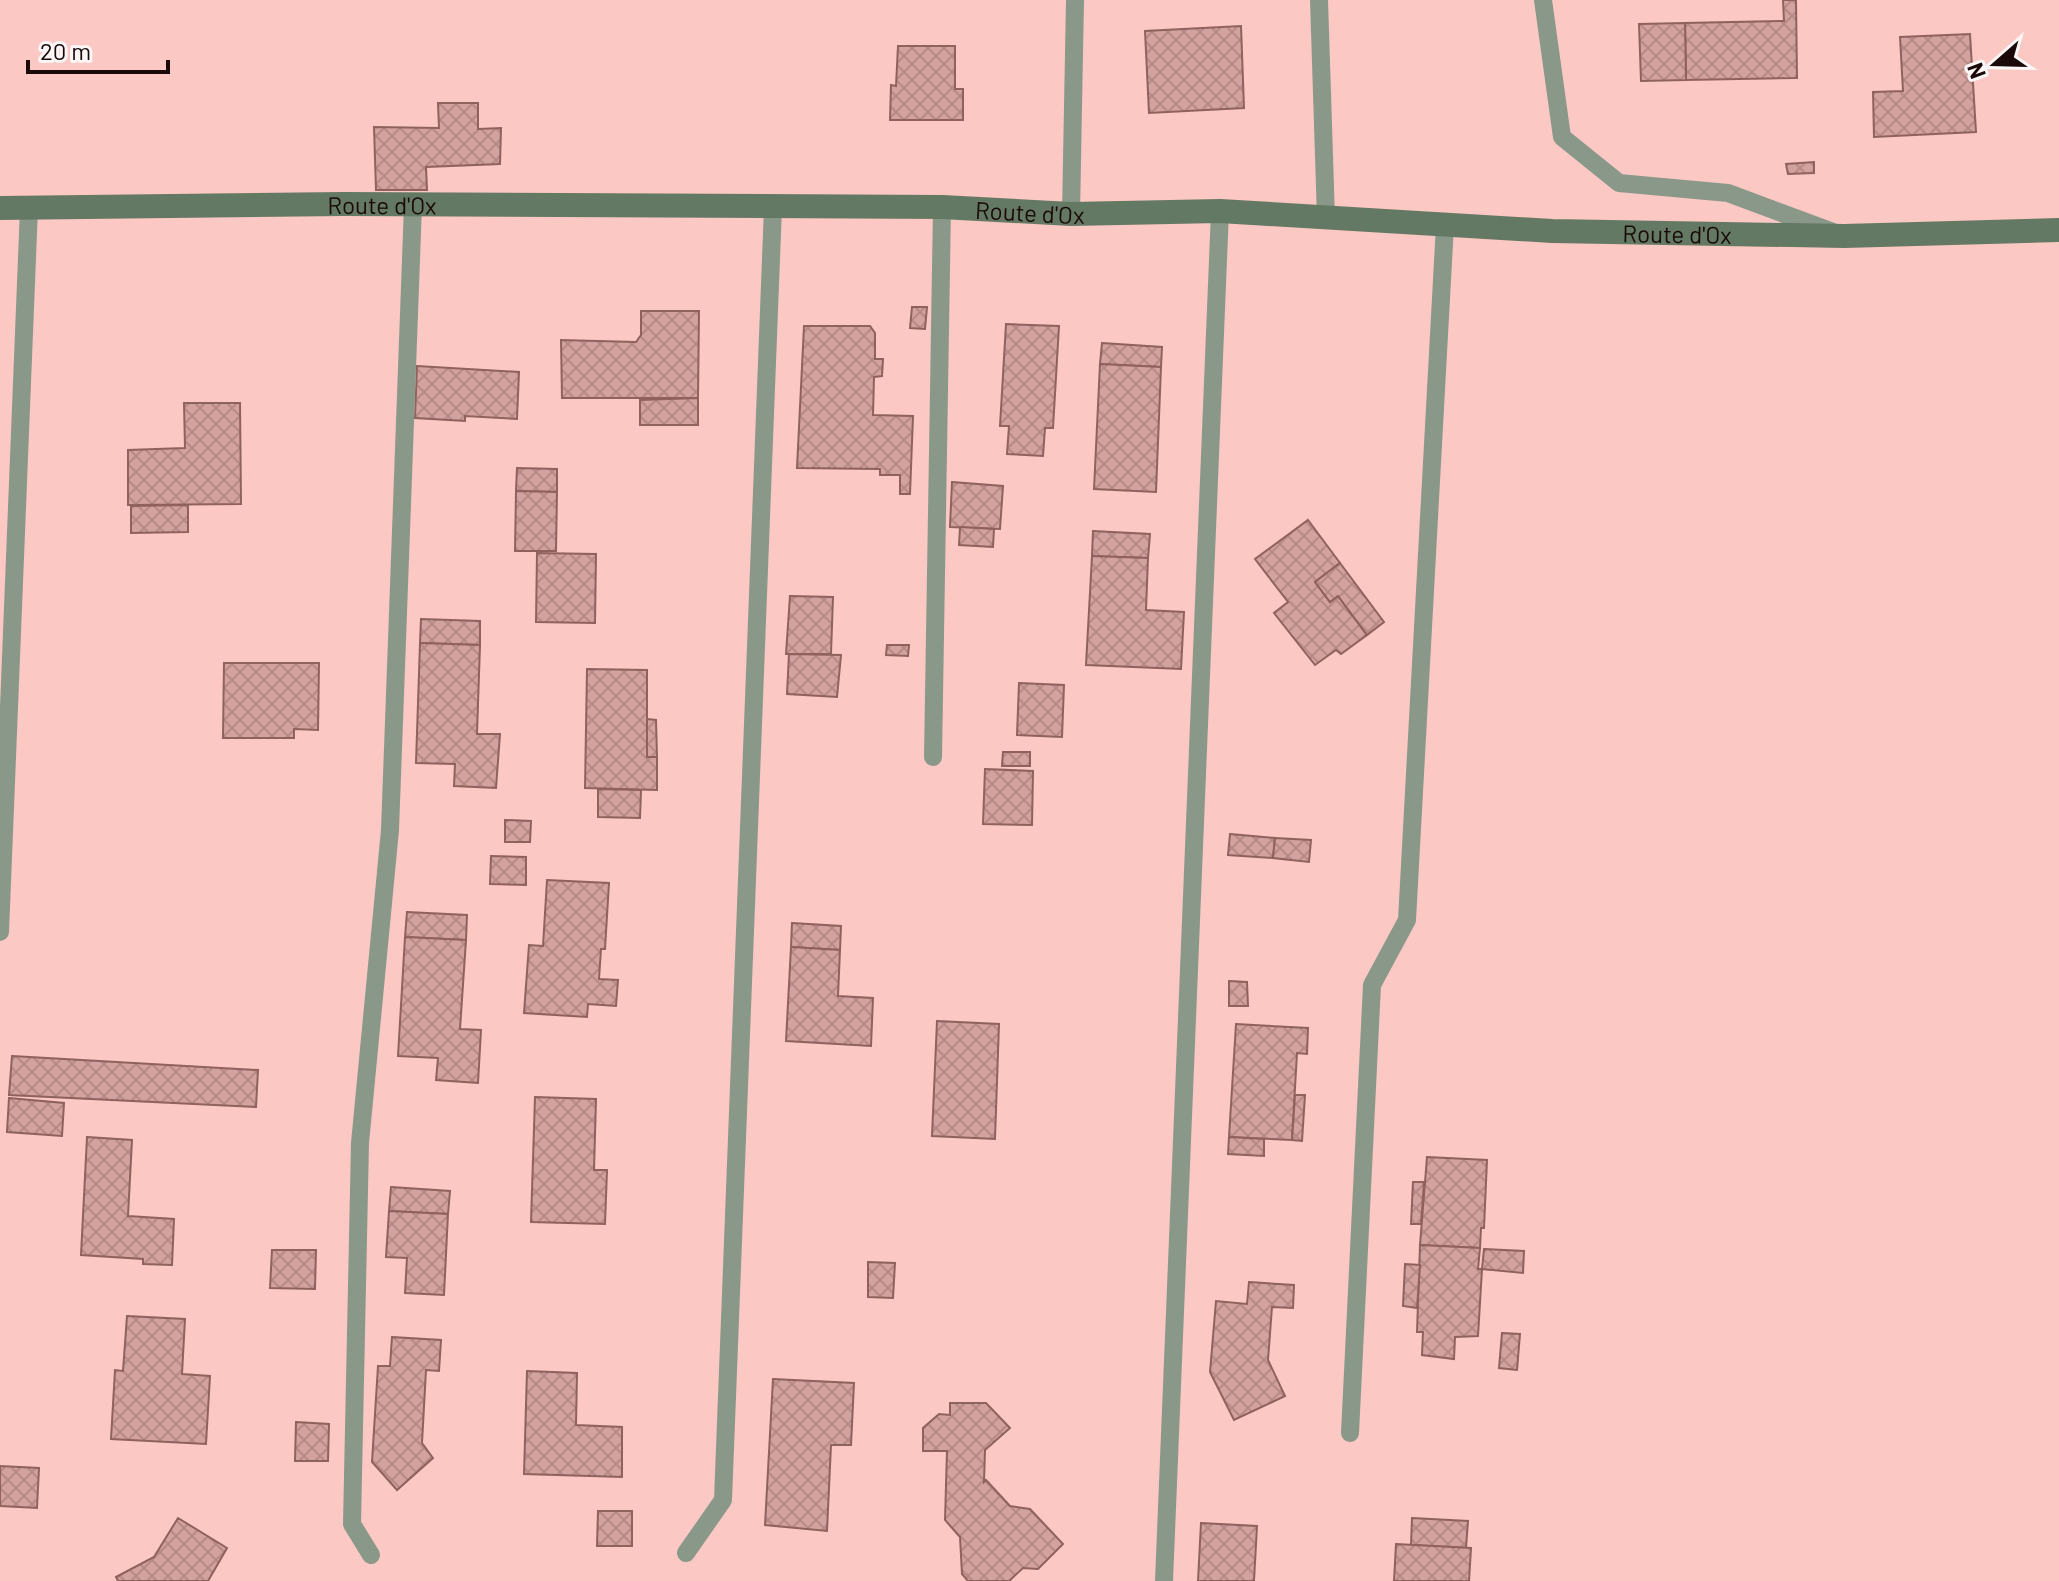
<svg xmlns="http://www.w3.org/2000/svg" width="2059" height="1581" viewBox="0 0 2059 1581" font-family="Barlow,sans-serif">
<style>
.building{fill:url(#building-cross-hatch);stroke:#8f625e;stroke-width:2}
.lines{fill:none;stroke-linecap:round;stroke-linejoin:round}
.lane{stroke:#899889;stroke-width:18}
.secondary{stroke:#647963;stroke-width:24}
.labels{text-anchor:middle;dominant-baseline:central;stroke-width:6;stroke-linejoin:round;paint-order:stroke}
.street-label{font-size:24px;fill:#1a0908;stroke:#fcf6f6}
</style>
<defs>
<pattern id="building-cross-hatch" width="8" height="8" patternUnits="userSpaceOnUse" patternTransform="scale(2)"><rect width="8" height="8" fill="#d4a29e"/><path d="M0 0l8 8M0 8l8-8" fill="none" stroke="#b58a87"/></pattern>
</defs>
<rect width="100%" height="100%" fill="#fcc8c3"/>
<!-- building -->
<g class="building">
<polygon points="1783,0 1796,0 1797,78 1686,80 1685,23 1784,21"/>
<polygon points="1685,23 1686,80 1641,81 1639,24"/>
<polygon points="1241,26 1244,108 1149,113 1145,31"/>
<polygon points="1970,34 1976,132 1874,137 1873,92 1903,91 1900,37"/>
<polygon points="898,46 955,46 955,89 963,89 963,120 890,120 891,85 896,86"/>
<polygon points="438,103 478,103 478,129 501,128 500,164 426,167 427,190 376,190 374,127 439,128"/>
<polygon points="1814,162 1814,173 1788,174 1786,164"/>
<polygon points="912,307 927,307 925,329 910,328"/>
<polygon points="641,311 699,311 698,398 562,398 561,340 636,342 641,335"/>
<polygon points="1006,324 1059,326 1053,428 1045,428 1043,456 1007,454 1009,426 1000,426"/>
<polygon points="804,326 870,326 875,333 875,359 883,359 882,376 874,377 873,415 913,416 910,494 900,494 900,475 880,475 880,469 797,468"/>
<polygon points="1102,343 1162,347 1161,367 1100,364"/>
<polygon points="1100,364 1161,367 1156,492 1094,489"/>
<polygon points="417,366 519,372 517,419 465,416 465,421 415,418"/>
<polygon points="698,398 698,425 640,425 640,400"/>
<polygon points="184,403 240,403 241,504 128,505 128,450 185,448"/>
<polygon points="517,468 557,469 557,492 516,491"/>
<polygon points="952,482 1003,486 1000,529 950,527"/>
<polygon points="516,491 557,492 556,551 515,551"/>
<polygon points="188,505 188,532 131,533 131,506"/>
<polygon points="1308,520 1340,563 1315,582 1330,602 1338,596 1367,635 1341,654 1336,650 1315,665 1274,613 1288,602 1255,559"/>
<polygon points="960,527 994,529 993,547 959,545"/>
<polygon points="1093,531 1150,534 1148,558 1092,556"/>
<polygon points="537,553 596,554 595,623 536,622"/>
<polygon points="1092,556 1148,558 1146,610 1184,612 1181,669 1086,665"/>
<polygon points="1340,563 1384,622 1367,635 1338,596 1330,602 1315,582"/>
<polygon points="790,596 833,597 831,654 786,654"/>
<polygon points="421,619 480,621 480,645 420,643"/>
<polygon points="420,643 480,645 477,734 500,734 496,788 454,786 455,764 416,763"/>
<polygon points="887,645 909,645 908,656 886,655"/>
<polygon points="789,654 841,655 837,697 787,694"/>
<polygon points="224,663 319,663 318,730 294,729 294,738 223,738"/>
<polygon points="587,669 647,670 647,757 657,757 657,790 585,788"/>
<polygon points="1019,683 1064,685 1062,737 1017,735"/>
<polygon points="647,719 656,720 657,757 647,757"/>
<polygon points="1003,752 1030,752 1030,766 1002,766"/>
<polygon points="985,769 1033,771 1032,825 983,824"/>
<polygon points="598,789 641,790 640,818 598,817"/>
<polygon points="505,820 531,821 530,842 505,842"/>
<polygon points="1230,834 1275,838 1273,858 1228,855"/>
<polygon points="1275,838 1311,840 1309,862 1273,858"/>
<polygon points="491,856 526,857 526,885 490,884"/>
<polygon points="547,880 609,883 605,949 601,949 599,979 618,980 616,1006 588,1004 587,1017 524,1013 529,945 543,946"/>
<polygon points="407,912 467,915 466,940 405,937"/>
<polygon points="792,923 841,926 840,950 791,947"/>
<polygon points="405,937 466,940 460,1029 481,1030 478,1083 436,1080 438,1058 398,1056"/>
<polygon points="791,947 840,950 838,996 873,998 871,1046 786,1041"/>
<polygon points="1229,981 1247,982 1248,1006 1229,1006"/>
<polygon points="937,1021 999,1024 995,1139 932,1136"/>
<polygon points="1236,1024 1308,1028 1307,1054 1297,1053 1292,1140 1229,1137"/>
<polygon points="12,1056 258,1070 256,1107 9,1095"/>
<polygon points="1295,1095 1305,1095 1302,1141 1292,1140"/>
<polygon points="535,1097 596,1099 594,1170 607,1170 605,1224 531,1222"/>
<polygon points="9,1098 64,1103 62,1136 7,1132"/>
<polygon points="87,1137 132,1140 128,1216 174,1219 172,1265 143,1264 143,1259 81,1255"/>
<polygon points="1229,1137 1264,1139 1264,1156 1228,1154"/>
<polygon points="1427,1157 1487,1160 1484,1228 1481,1228 1480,1248 1420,1245"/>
<polygon points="1413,1182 1424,1182 1421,1224 1411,1224"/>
<polygon points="391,1187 450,1191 448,1214 389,1211"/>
<polygon points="389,1211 448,1214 444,1295 405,1293 407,1258 386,1257"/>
<polygon points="1420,1245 1480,1248 1478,1269 1482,1269 1478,1336 1455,1337 1454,1359 1422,1355 1423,1332 1417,1332"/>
<polygon points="1484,1249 1524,1251 1523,1273 1482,1269"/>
<polygon points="272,1250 316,1250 315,1289 270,1288"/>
<polygon points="868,1262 895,1263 893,1298 868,1297"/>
<polygon points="1405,1264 1420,1265 1417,1308 1403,1306"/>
<polygon points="1249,1282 1294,1285 1293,1308 1272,1307 1268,1360 1285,1396 1234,1420 1210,1372 1216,1301 1247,1304"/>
<polygon points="127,1316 185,1319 182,1374 210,1376 206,1444 111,1439 115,1370 123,1371"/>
<polygon points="1502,1333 1520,1334 1517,1370 1499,1368"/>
<polygon points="392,1337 441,1340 439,1371 426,1370 422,1443 433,1458 397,1490 372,1462 378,1366 390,1366"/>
<polygon points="527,1371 577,1373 576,1425 622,1427 622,1477 524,1474"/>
<polygon points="773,1379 854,1383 851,1445 831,1445 827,1531 765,1525"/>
<polygon points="950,1403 986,1403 1010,1428 985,1450 984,1482 986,1480 1010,1506 1030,1509 1063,1544 1038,1569 1023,1568 1009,1581 968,1581 962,1574 960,1537 945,1520 947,1451 923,1451 923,1428 939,1414 950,1415"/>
<polygon points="296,1422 329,1424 328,1461 295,1461"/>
<polygon points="0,1466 39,1468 37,1508 0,1506"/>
<polygon points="598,1511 632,1511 632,1546 597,1546"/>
<polygon points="178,1518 227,1548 208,1581 118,1581 116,1577 154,1557"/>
<polygon points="1412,1518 1468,1521 1466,1548 1411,1545"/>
<polygon points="1201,1523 1257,1526 1254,1581 1198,1581"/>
<polygon points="1396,1544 1471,1548 1469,1581 1394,1581"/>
</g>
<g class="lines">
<!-- lane -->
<g class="lane">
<polyline points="1319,0 1326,218"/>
<polyline points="1543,0 1562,137 1619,183 1728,193 1833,232"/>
<polyline points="1071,214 1075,0"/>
<polyline points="933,757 942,207"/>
<polyline points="0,932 29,208"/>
<polyline points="1350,1433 1372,985 1407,920 1445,225"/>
<polyline points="686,1553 723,1500 773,207"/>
<polyline points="371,1555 352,1524 360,1143 390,830 413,205"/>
<polyline points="1164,1581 1220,211"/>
</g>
<!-- secondary -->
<path class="secondary" id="s1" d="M0,208l343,-4 599,3 129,7 149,-3 332,20 292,5 215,-6"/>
</g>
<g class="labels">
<!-- street labels -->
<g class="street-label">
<text stroke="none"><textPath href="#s1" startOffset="382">Route d'Ox</textPath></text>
<text stroke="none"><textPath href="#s1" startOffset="1030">Route d'Ox</textPath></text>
<text stroke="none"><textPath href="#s1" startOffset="1678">Route d'Ox</textPath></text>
</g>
</g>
<!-- north arrow -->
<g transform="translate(1995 64) rotate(250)" stroke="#fcf6f6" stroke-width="6" paint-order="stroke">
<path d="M0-6L14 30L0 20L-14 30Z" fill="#1a0908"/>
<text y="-12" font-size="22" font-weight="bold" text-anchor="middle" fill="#1a0908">N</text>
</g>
<!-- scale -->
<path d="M28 60v12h140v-12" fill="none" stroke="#1a0908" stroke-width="4"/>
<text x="40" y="60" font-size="24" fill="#1a0908" stroke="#fcf6f6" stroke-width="6" paint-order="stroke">20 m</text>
</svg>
